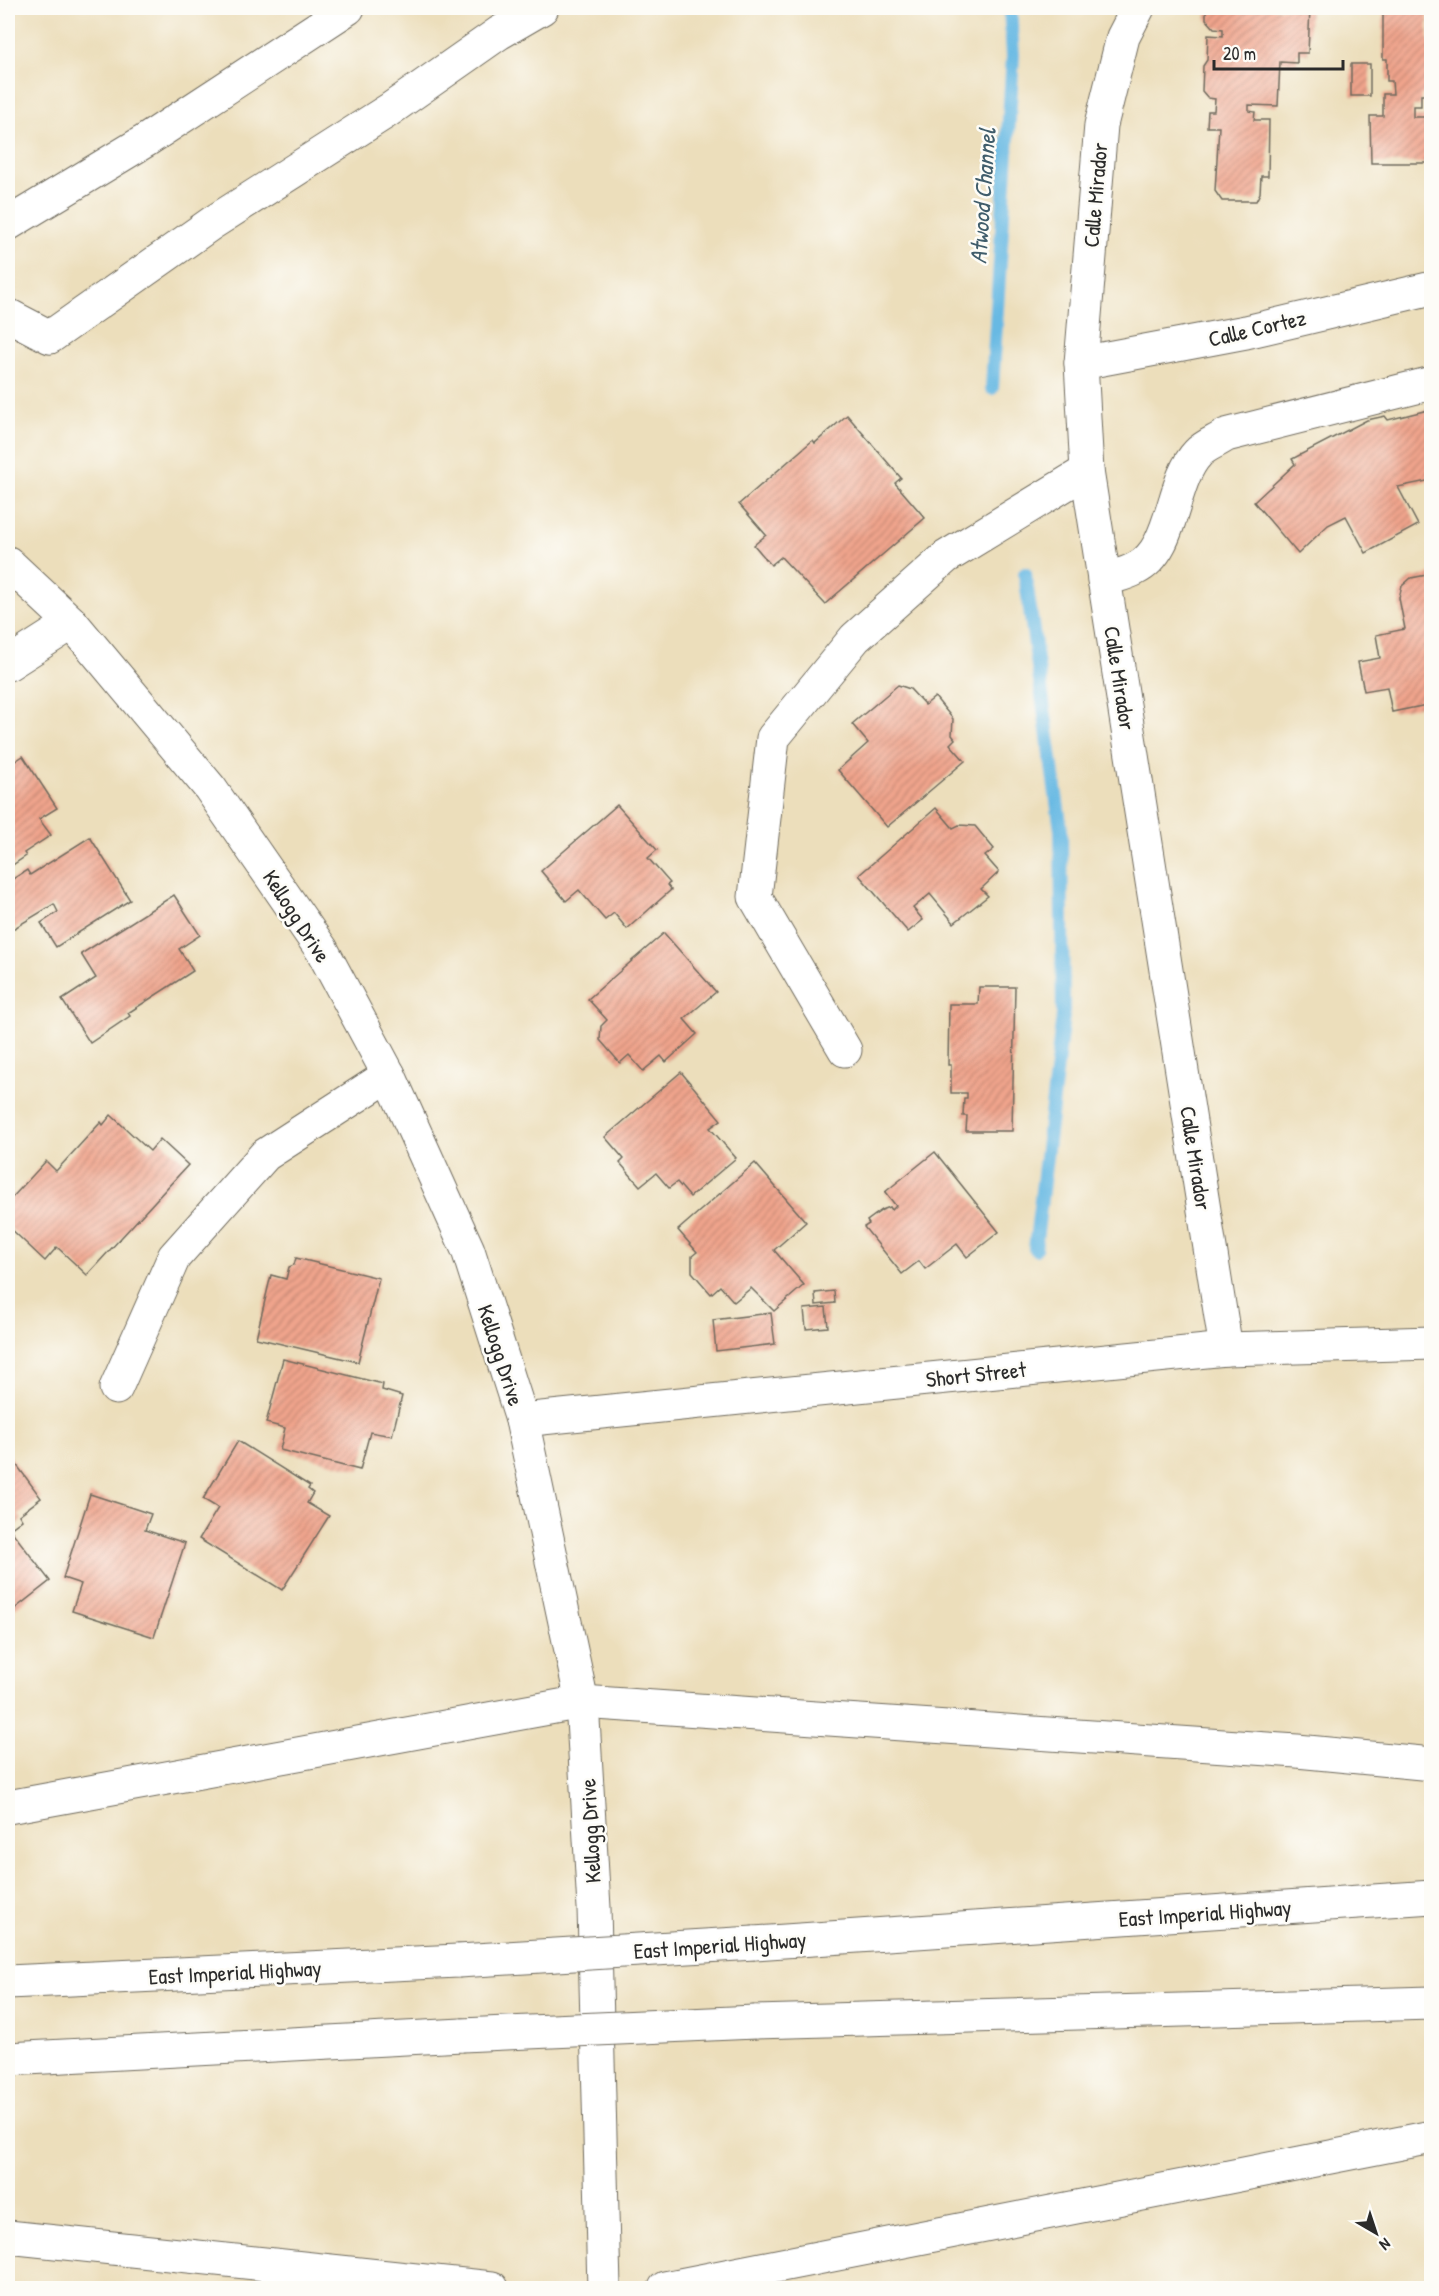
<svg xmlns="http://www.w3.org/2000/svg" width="1439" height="2296" viewBox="0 0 1439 2296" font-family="'Patrick Hand',sans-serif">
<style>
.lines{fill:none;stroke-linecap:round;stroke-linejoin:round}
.stream{stroke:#67b9e3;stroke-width:14}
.building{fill:url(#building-hatch)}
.minor-casing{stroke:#6f6a5d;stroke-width:35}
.major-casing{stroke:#6f6a5d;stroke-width:35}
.highway-casing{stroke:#6f6a5d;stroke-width:35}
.minor{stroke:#fff;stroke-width:33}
.major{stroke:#fff;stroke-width:33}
.highway{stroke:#fff;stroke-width:33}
.highway-bridge-casing{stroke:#6f6a5d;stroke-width:35;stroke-linecap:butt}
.highway-bridge{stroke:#fff;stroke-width:33}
.labels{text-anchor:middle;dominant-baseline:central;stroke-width:5;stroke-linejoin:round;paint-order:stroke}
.street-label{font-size:22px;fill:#2b2b2b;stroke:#fdfcf7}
.water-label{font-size:24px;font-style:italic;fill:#405d6b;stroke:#fdfcf7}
</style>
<defs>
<pattern id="building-hatch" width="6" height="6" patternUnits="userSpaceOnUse" patternTransform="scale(1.5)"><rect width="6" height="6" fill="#f0a48c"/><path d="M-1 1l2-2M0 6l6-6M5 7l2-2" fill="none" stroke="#c38673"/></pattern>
</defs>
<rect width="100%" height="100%" fill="#fdfcf7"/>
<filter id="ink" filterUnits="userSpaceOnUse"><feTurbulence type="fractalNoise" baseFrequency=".0167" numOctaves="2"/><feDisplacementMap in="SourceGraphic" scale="12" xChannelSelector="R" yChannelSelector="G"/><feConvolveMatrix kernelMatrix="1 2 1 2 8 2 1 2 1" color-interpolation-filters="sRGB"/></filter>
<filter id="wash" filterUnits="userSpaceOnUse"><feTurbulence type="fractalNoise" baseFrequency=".008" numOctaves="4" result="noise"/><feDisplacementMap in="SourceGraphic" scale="24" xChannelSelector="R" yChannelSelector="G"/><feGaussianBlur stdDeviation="1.35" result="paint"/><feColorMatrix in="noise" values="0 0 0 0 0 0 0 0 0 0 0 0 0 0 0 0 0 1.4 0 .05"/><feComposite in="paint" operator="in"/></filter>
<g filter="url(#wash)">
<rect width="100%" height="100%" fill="#ecdebb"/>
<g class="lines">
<!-- stream -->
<g class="stream">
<polyline points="992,388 1013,56 1010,8"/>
<polyline points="1025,574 1061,830 1063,1015 1035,1249"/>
</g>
</g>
<g id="blocks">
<!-- building -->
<g class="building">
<polygon points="1206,8 1310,8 1308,53 1297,53 1297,63 1280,62 1278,106 1249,105 1249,111 1255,112 1254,120 1269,120 1268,176 1261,176 1260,193 1256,201 1222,201 1215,191 1219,127 1207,127 1208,111 1214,111 1215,99 1208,98 1202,91 1203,66 1207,60 1208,35 1223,36 1223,29 1214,28 1206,19"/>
<polygon points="1383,8 1428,8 1428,40 1432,40 1432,95 1421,95 1421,106 1413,106 1413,117 1432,117 1432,163 1371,163 1370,116 1383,116 1383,94 1393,94 1392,81 1387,81 1387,59 1383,59"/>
<rect x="1351" y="64" width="19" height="32"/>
<polygon points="1428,410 1432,426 1432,480 1398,487 1418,525 1366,553 1346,516 1328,525 1298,554 1254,502 1295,464 1292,459 1367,420 1385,416 1388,420"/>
<polygon points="847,415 901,478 895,483 925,518 825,604 781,557 771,565 754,545 766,535 739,504 813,440 815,443"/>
<polygon points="1432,574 1432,704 1392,712 1387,687 1364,691 1358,662 1380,658 1376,635 1405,629 1399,598 1402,586 1411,578"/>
<polygon points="898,685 910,689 925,705 935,697 953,719 952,735 955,739 950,744 965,761 887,827 838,770 868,743 852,724"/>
<polygon points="23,756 57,808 39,819 51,835 24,853 26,856 8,868 8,766"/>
<polygon points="617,805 657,850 648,858 670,883 667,885 671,890 627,929 614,913 605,920 579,890 566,901 541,871"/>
<polygon points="936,808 953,828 959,825 975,826 994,849 985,856 999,872 981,889 988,896 954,923 930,894 913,908 923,920 908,932 859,875"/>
<polygon points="90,837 130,900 56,947 41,923 58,912 54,904 8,932 8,882 27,870 30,875"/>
<polygon points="174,895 200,935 179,949 193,971 128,1013 130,1016 90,1043 62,1000 96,978 81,954"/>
<polygon points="664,933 716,992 684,1019 697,1034 666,1062 661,1056 643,1071 629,1055 620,1063 600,1040 601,1026 607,1020 588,999"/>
<polygon points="979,987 1015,987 1012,1131 966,1131 967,1116 963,1116 964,1098 967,1098 967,1093 951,1093 951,1065 948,1065 949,1004 978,1004"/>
<polygon points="681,1072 721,1120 710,1128 736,1158 690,1197 677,1182 669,1188 656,1173 640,1186 620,1163 624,1159 605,1137"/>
<polygon points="111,1115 150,1151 160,1139 188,1165 87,1275 57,1247 45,1261 8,1226 8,1208 10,1205 8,1202 46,1161 56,1171 101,1122 103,1125"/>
<polygon points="935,1152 999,1232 967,1257 957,1244 925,1269 919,1261 902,1274 864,1227 869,1224 867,1221 882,1210 890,1207 892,1210 896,1206 885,1192"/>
<polygon points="755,1163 806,1222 774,1250 804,1285 774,1311 751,1288 734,1302 720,1286 711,1294 692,1272 692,1256 697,1252 678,1230"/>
<polygon points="296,1258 379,1278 358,1362 256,1338 271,1275 286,1279 289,1267 294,1265"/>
<polygon points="834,1291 835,1303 816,1305 815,1293"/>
<polygon points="826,1307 828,1327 806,1329 804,1309"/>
<polygon points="771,1313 775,1344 716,1351 713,1320"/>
<polygon points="283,1359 383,1384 382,1390 402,1396 392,1436 370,1432 360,1470 280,1450 285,1428 266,1423"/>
<polygon points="238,1441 310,1486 308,1489 313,1493 307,1503 329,1516 282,1590 199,1539 218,1508 203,1499"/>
<polygon points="8,1453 41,1498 19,1515 22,1520 10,1529 50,1581 8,1614"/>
<polygon points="90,1494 151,1514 145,1530 185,1543 154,1637 72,1611 81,1584 63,1578"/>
</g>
</g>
</g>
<g filter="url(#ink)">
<use href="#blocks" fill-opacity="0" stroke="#6f6a5d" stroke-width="1.5"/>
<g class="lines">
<!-- minor casing -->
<g class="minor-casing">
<g id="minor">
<polyline points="1138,8 1123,37 1101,125 1081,363 1087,471 1226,1349"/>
<polyline points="8,224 145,141 348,8"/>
<polyline points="8,315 50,337 212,223 389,110 499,33 542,8"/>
<polyline points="1081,363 1246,332 1432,288"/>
<path d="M1104,580c11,-4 22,-6 31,-11 40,-19 35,-87 63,-116 7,-8 20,-12 28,-18l206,-52"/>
<polyline points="8,664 72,623"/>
<polyline points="845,1050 755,897 773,738 855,638 946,557 1087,471"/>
<polyline points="116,1388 174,1257 265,1155 389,1075"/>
<polyline points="522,1420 1226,1349 1432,1343"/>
</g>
</g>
<!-- major casing -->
<g class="major-casing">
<polyline id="major" points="8,563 72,623 210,788 322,950 389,1075 468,1250 522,1420 582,1702 594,1908 604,2288"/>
</g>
<!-- highway casing -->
<g class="highway-casing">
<g id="highway">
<polyline points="8,1807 582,1702 1297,1751 1432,1764"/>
<polyline points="754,1943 1432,1897"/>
<polyline points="8,1982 458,1961"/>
<polyline points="755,2022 1432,2003"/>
<polyline points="8,2059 462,2035"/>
<polyline points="8,2237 492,2288"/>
<polyline points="665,2288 1432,2137"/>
</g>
</g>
<!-- minor -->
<use href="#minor" class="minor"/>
<!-- major -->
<use href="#major" class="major"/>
<!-- highway -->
<use href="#highway" class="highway"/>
<!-- highway-bridge casing -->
<g class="highway-bridge-casing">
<g id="highway-bridge">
<polyline points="458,1961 754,1943"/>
<polyline points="462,2035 755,2022"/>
</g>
</g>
<!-- highway-bridge -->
<use href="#highway-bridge" class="highway-bridge"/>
</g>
</g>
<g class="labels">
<!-- street labels -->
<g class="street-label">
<text transform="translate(1095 195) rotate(-85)">Calle Mirador</text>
<text transform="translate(1257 328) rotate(-13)">Calle Cortez</text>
<text transform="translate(1120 678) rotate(81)">Calle Mirador</text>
<text transform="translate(297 916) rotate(57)">Kellogg Drive</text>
<text transform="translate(1196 1158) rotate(81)">Calle Mirador</text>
<text transform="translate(501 1355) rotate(72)">Kellogg Drive</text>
<text transform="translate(976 1374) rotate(-6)">Short Street</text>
<text transform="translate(590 1831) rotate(-93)">Kellogg Drive</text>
<text transform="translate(1205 1913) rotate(-4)">East Imperial Highway</text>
<text transform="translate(720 1945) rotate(-4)">East Imperial Highway</text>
<text transform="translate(235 1972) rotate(-3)">East Imperial Highway</text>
</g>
<!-- water labels -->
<g class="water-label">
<text transform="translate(982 196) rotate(-86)">Atwood Channel</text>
</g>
</g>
<!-- margin -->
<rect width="1439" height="2296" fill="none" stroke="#fdfcf7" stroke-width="30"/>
<!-- north arrow -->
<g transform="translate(1376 2233) rotate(141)" stroke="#fdfcf7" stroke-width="4.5" paint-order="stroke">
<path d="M0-4.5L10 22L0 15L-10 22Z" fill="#2b2b2b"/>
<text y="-9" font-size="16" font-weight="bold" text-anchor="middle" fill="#2b2b2b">N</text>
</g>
<!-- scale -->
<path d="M1214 60v9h129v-9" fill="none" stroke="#2b2b2b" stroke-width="3"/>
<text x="1223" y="60" font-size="18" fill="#2b2b2b" stroke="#fdfcf7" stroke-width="4.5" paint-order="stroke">20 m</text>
</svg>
